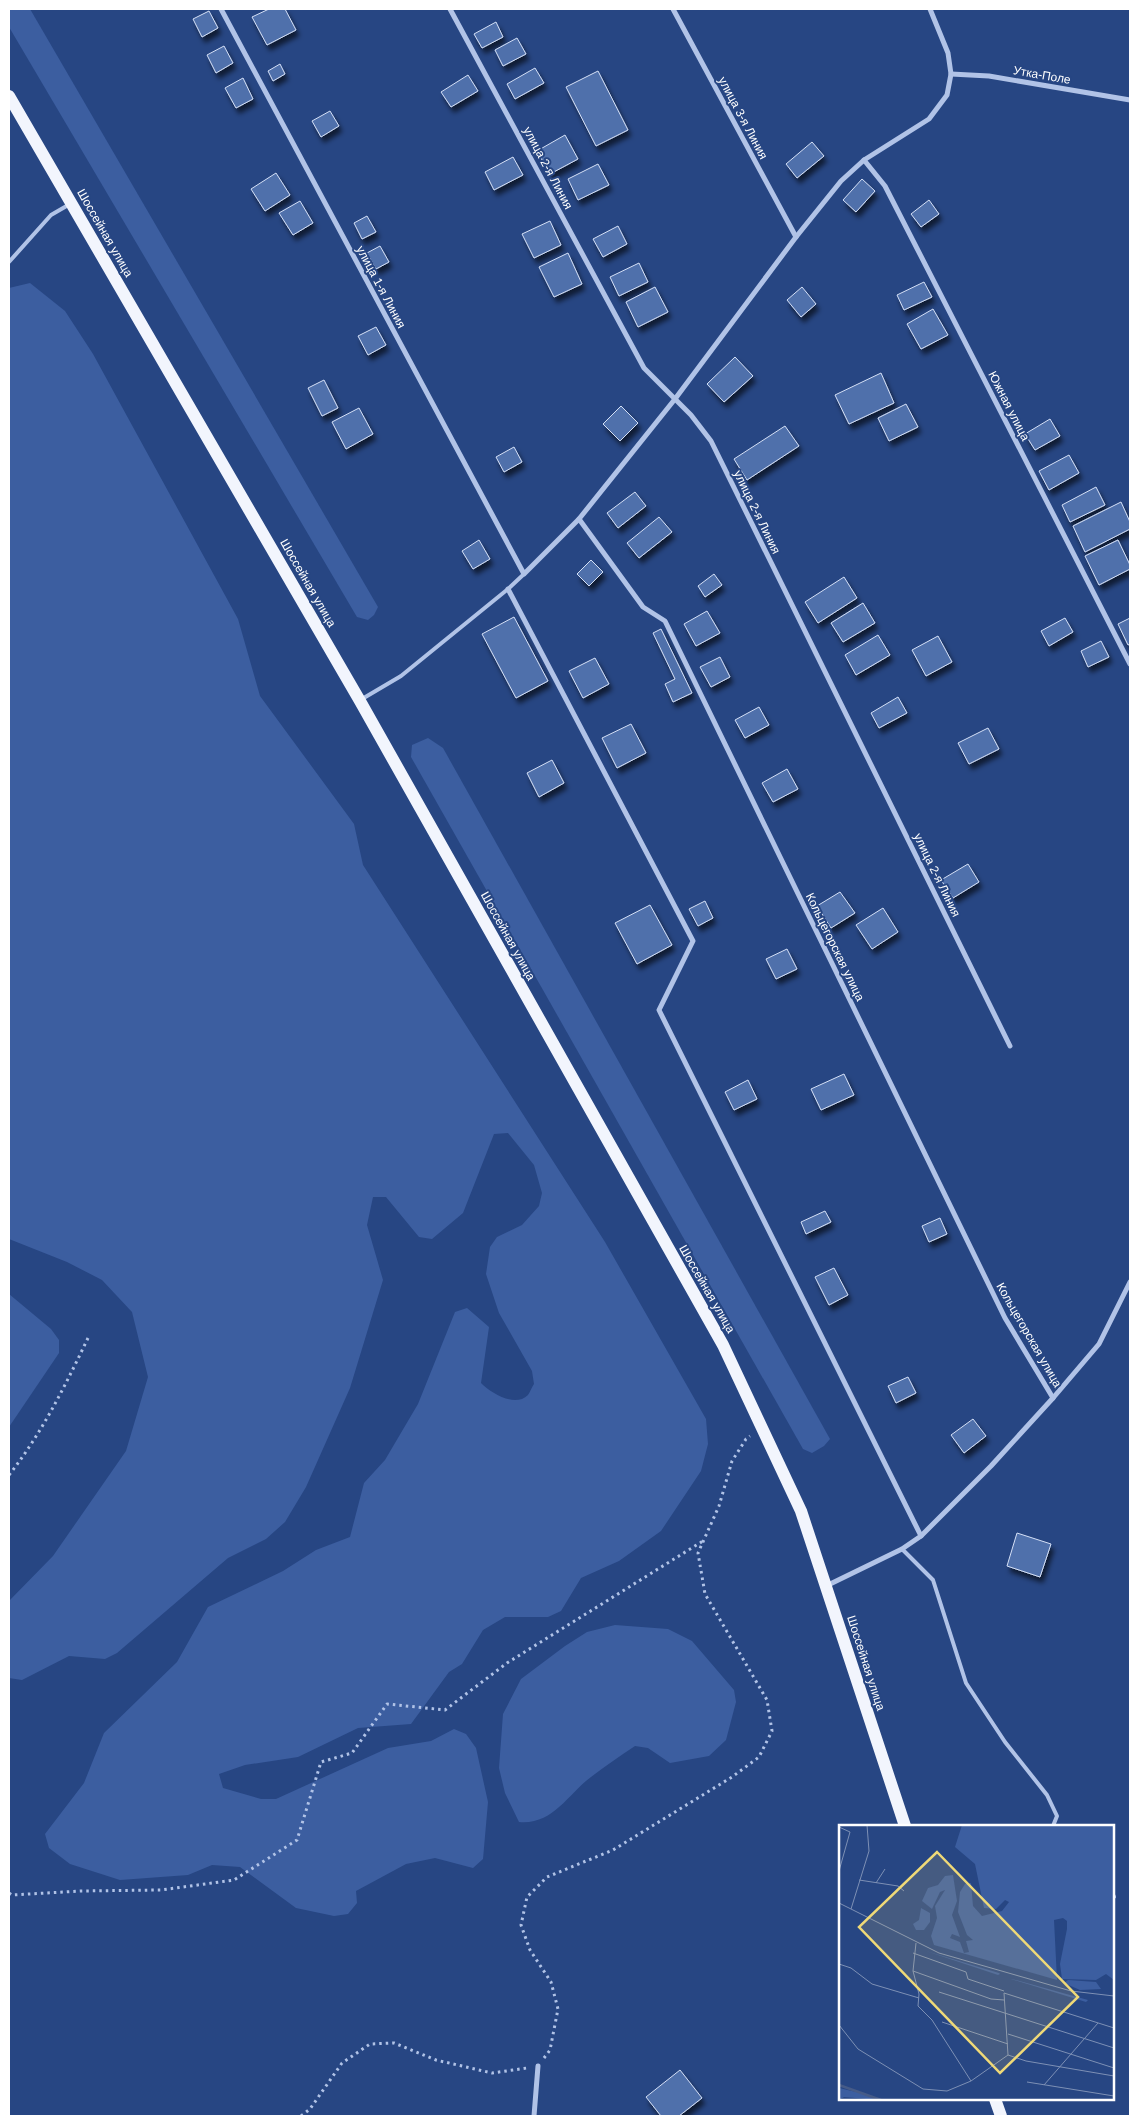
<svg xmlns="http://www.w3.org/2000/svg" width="1139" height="2125" viewBox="0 0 1139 2125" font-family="Arial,sans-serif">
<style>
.green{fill:#3c5ea0}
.building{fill:#506fab;stroke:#d4e0f6;filter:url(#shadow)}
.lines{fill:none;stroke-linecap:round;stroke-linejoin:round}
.path{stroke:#b1c3e7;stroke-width:3;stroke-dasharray:2.5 4;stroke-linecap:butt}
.lane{stroke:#b1c3e7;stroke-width:4}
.street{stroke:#b1c3e7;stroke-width:5}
.primary{stroke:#f2f5fd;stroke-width:12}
.labels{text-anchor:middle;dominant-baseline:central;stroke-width:4;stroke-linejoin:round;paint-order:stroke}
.street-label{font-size:12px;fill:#fff;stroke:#274683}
.inset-river{fill:none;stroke:#465b88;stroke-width:2.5}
.inset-road{fill:none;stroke:#7d90b5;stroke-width:1}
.view{fill:#efd977;fill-opacity:0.15;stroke:#efd977;stroke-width:2.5}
.inset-edge{fill:none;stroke:#fff;stroke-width:2.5}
</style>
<defs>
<filter id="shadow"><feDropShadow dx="3" dy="5.5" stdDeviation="2.5" flood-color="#0009"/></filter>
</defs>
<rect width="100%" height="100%" fill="#274683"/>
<!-- green -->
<g class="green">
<polygon points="9,9 30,9 378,607 374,615 368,620 357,617 9,27"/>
<path d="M30,283l35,28 28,43 145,265 22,77 94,128 9,41 242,377 101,177 2,25 -7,27 -40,60 -42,30 -38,17 -20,33 -13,6h-43l-22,13 -21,34 -13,8 -38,52 -53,4 -60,29 -53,8 -26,9 4,14 38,11h15l112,-51 43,-7 23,-12 12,5 10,14 12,54 -5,57 -10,9 -38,-10 -29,6 -50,27 1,12 -9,11 -14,2 -38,-8 -56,-41 -28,-2 -24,10 -68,5 -50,-16 -21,-16 -4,-14 39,-51 20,-50 73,-71 31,-55 75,-36 33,-21 34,-13 14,-54 21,-23 33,-56 37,-92 12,-4 22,19 -8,56c10,10 34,25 47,12 2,-3 4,-8 6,-11l-2,-13 -33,-58 -13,-39 4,-27 7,-10 25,-12 17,-19 3,-13 -8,-28 -26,-32 -14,1 -31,79 -31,26 -13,-2 -33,-40h-13l-6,28 16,55 -33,108 -44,99 -21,35 -19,17 -38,19 -111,95 -12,6 -36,-3 -47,24 -13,-2v-77l44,-45 73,-105 22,-74 -16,-65 -30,-32 -35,-18 -58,-23v-951z"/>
<polygon points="428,738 443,748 830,1439 824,1446 812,1453 803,1449 411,757 412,745"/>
<polygon points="9,1294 51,1329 59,1340 59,1353 9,1427"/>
<path d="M615,1625l53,4 24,12 42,49 2,12 -10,38 -17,16 -39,7 -22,-15 -13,-2c-15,10 -30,20 -44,31 -24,18 -38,48 -72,45l-14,-29 -6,-25 4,-54 18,-35 44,-33 22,-14z"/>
</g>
<!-- building -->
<g class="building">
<polygon points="269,9 285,9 296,30 267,45 252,17"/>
<polygon points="209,11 218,28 202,37 193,19"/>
<polygon points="496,22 503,37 482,48 474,34"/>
<polygon points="517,38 526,54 503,66 495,50"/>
<polygon points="224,46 233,63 216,73 207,55"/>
<polygon points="280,64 285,74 273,81 268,71"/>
<polygon points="535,68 544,83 515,99 507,84"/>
<polygon points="598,71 628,130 596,146 566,87"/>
<polygon points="468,75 478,91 451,107 441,92"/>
<polygon points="243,78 253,99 236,108 225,88"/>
<polygon points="330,111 339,126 321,137 312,121"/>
<polygon points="565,135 578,159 550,174 537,151"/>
<polygon points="812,142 824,156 797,178 786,164"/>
<polygon points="513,157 523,175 494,190 485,172"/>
<polygon points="598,164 609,185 578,200 568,179"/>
<polygon points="276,173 290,195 265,211 251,189"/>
<polygon points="862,179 875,191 856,212 843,200"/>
<polygon points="929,200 939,214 921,227 911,214"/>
<polygon points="300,201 313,223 293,235 279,213"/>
<polygon points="367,216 376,232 362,239 354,223"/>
<polygon points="550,221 561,245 534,258 522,234"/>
<polygon points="618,226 627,244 603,257 593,239"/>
<polygon points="380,246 389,262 376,269 367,253"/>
<polygon points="568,253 582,284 554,297 539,267"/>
<polygon points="639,263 648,282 619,296 610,277"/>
<polygon points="924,282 932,297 904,310 897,295"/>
<polygon points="655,287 668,312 638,327 626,302"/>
<polygon points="802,287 816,304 801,317 787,300"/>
<polygon points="933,309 948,335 921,349 907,324"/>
<polygon points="376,327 386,345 368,355 358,336"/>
<polygon points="735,357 753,376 724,402 707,384"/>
<polygon points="881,373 894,403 849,424 835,395"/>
<polygon points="324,380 338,408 322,416 308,388"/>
<polygon points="906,404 918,427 889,441 878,418"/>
<polygon points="621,406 638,423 620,441 603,424"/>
<polygon points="359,408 373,434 346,449 332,422"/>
<polygon points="1050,419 1060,436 1035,450 1025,434"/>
<polygon points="785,426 799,446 747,480 734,459"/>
<polygon points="514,447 522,462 504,472 496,457"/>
<polygon points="1069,455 1079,473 1049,490 1039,471"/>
<polygon points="1096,487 1105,505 1070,522 1062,505"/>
<polygon points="635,492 646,506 618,528 607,513"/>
<polygon points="1121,502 1130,522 1130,529 1085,552 1073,526"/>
<polygon points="659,517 672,532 639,558 627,543"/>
<polygon points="479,540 490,559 473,569 462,551"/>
<polygon points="1118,540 1130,565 1130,569 1099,585 1085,556"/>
<polygon points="591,560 603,572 589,586 577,574"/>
<polygon points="714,574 722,585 705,597 698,586"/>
<polygon points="844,577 857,598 818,623 805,602"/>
<polygon points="863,603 875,623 843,642 831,623"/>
<polygon points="707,611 720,633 696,646 684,624"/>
<polygon points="514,617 548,681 516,698 482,634"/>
<polygon points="1065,618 1073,632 1049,646 1041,631"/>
<polygon points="1130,618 1130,644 1128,645 1118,624"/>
<polygon points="661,629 692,693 673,702 665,684 675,679 653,633"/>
<polygon points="878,635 890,655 856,675 845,655"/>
<polygon points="938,636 952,662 926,676 912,650"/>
<polygon points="1101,641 1109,657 1088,667 1081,651"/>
<polygon points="720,657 730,677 711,687 700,667"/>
<polygon points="595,658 609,684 583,698 569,671"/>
<polygon points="898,697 907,713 879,728 871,713"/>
<polygon points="759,707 769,725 745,738 735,720"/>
<polygon points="631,724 646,753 617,768 602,738"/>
<polygon points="988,728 999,749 969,764 958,743"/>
<polygon points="552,760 564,783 539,797 527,773"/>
<polygon points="787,769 798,789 773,802 762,783"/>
<polygon points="968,864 979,882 953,898 941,880"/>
<polygon points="840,892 855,913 831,928 817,906"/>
<polygon points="705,901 713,918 698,926 689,909"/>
<polygon points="650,905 672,945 637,964 615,923"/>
<polygon points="883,908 898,932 872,949 856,925"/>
<polygon points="787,949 797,969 776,979 766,959"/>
<polygon points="844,1074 854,1095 821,1110 811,1089"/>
<polygon points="748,1080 757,1099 734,1110 725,1092"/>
<polygon points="825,1211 831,1222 806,1234 801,1222"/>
<polygon points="940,1218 947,1234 929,1242 922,1226"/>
<polygon points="834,1268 848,1295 829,1305 815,1277"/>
<polygon points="908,1377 916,1393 896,1403 888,1386"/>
<polygon points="973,1419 986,1436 964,1453 951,1435"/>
<polygon points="1017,1533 1051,1544 1040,1577 1007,1566"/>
<polygon points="680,2070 702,2098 679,2116 661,2116 646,2097"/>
</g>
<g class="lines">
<!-- path -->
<g class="path">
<path d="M9,1475c33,-42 56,-89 79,-137"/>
<polyline points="9,1893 12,1895 81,1891 161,1890 234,1880 297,1840 321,1762 352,1753 387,1704 445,1710 507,1663 703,1541"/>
<polyline points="544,2058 550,2050 558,2009 551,1982 530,1950 521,1925 527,1897 547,1877 613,1850 732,1777 759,1757 772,1731 767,1700 705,1594 698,1553 719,1506 732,1461 746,1439 750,1436"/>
<polyline points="301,2116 310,2109 342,2063 370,2044 394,2043 436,2060 492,2073 527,2068"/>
</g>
<!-- lane -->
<g class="lane">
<polyline points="9,262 51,215 70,204"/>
<polyline points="362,699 401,676 508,589 524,574"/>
<polyline points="902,1549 933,1580 966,1683 1005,1742 1047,1795 1057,1816 1053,1826"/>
<polyline points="1113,1895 1114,1897"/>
</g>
<!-- street -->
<g class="street">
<polyline points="221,9 524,574 579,519 675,399 796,237 841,181 864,160 929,119 947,95 951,74 948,53 930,9"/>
<polyline points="450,9 644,368 691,415 711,441 1010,1046"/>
<polyline points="673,9 796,237"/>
<polyline points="951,74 989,76 1130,100"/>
<polyline points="864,160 885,186 1130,664"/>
<polyline points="579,519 643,607 665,621 1005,1318 1053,1398"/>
<polyline points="508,589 693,941 659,1010 921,1536"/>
<polyline points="826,1586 902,1549 921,1536 991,1466 1053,1398 1099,1344 1130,1282"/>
<polyline points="534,2116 538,2066"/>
</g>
<!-- primary -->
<g class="primary">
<polyline points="9,96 360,701 723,1345 801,1511 905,1826"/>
<polyline points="995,2099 1001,2116"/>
</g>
</g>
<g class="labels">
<!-- street labels -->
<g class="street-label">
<text transform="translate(1042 75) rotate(10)">Утка-Поле</text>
<text transform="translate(743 118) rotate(62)">улица 3-я Линия</text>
<text transform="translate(548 168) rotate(62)">улица 2-я Линия</text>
<text transform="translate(105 233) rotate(60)">Шоссейная улица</text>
<text transform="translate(381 287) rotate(62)">улица 1-я Линия</text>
<text transform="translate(1009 406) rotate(63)">Южная улица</text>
<text transform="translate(757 512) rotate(64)">улица 2-я Линия</text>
<text transform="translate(308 583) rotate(60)">Шоссейная улица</text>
<text transform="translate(937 875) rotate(64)">улица 2-я Линия</text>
<text transform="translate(508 936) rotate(61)">Шоссейная улица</text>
<text transform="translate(835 947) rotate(64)">Кольцегорская улица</text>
<text transform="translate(707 1289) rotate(60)">Шоссейная улица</text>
<text transform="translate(1029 1335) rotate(60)">Кольцегорская улица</text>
<text transform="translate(866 1663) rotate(72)">Шоссейная улица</text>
</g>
</g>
<!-- overview -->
<g transform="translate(839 1825)">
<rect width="275" height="275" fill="#274683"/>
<path d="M123,0h152v155l-8,-6 -10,6 -34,-1 -2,-15 7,-35v-8l-4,-3 -9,2 3,60 -123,-35 -3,-9 6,-18 -2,-12 10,-16 -5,2 -8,17 -10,-8 6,-13 10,-3 7,-9 8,-1 4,26 -5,14 8,22 -8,-3 -2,4 10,4 4,11 5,-1 -3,-11 7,-1 -6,-5 -9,-23 2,-20 5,-8 6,-1 2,23 9,10 20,-5 7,-9 -4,-2 -9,9 -12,-1 -9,-44 -20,-17zM82,83l9,5v9l-6,8h-8l-3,-6 6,-4zM87,126l73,22 1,1 -2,1zM172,154h1l76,21 -2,2zM229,155l28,2 5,7 -21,1 -16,-7zM0,263l30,7 8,5 -33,-3 -5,3z" fill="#3c5ea0"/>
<path class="inset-river" d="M0,260l42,15"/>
<path class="inset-road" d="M0,2l11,5 -11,39M20,55l39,6 6,5M37,58l9,-14M0,78l100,50 132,38 43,5M12,84l18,-58 -2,-26M77,118l-3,28 6,23 -1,12 14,14 39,61M74,128l53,19 2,7 36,12M0,139l12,4 21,16 47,14M74,146l78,28 13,1M100,167l175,56M103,197l66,22M0,200l19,24 65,40 24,2 24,-10 37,-26M169,209l106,34M169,230l-4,-62 110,35M169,230l18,6 88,15M188,257l87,14M205,260l54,-62"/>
<path class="view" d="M98,27l141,145 -78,76 -141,-146z"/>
<rect width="275" height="275" class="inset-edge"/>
</g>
<!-- border -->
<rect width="1139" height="2125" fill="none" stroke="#ffffff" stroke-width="20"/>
</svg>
